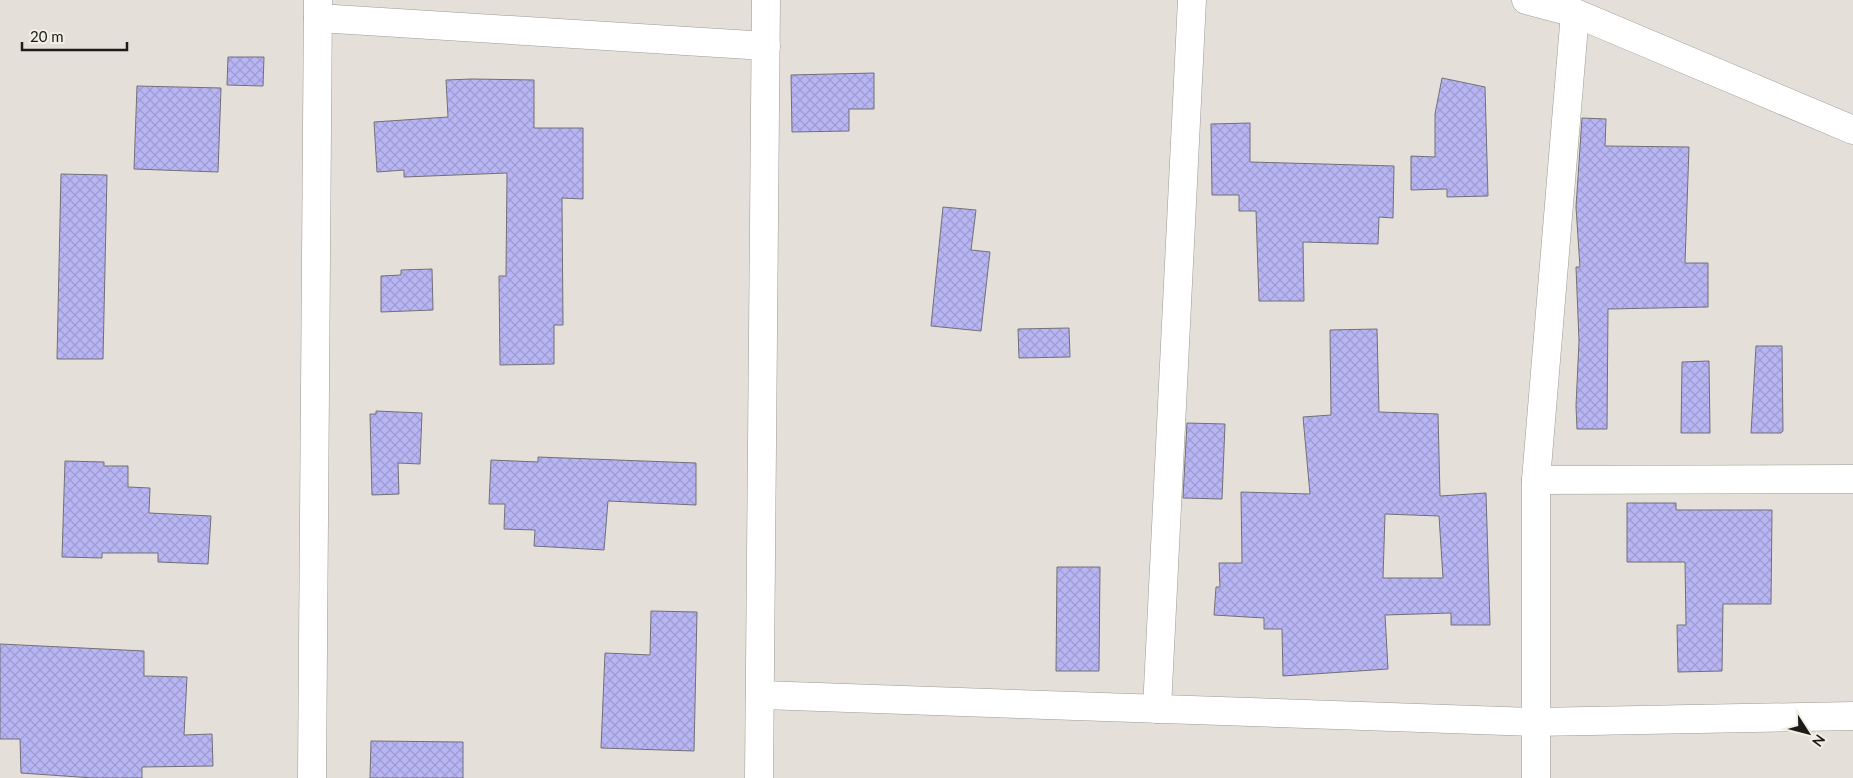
<svg xmlns="http://www.w3.org/2000/svg" width="1853" height="778" viewBox="0 0 1853 778" font-family="Lato,sans-serif">
<style>
.building{fill:url(#building-cross-hatch);stroke:#717077;fill-rule:evenodd}
.lines{fill:none;stroke-linecap:round;stroke-linejoin:round}
.minor-casing{stroke:#9d9a93;stroke-width:29}
.minor{stroke:#fff;stroke-width:28}
</style>
<defs>
<pattern id="building-cross-hatch" width="8" height="8" patternUnits="userSpaceOnUse" patternTransform="scale(1.25)"><rect width="8" height="8" fill="#b8b5f4"/><path d="M0 0l8 8M0 8l8-8" fill="none" stroke="#9e9bd0"/></pattern>
</defs>
<rect width="100%" height="100%" fill="#e4e0d9"/>
<!-- building -->
<g class="building">
<polygon points="228,57 264,57 263,86 227,85"/>
<polygon points="874,73 874,109 849,109 849,131 792,132 791,75"/>
<polygon points="1442,78 1485,87 1488,196 1447,197 1447,189 1411,190 1411,156 1435,157 1435,114"/>
<polygon points="472,79 534,80 534,128 583,128 583,199 562,198 563,325 554,325 554,364 500,365 499,276 506,276 507,173 404,177 404,170 377,172 374,122 448,117 446,80"/>
<polygon points="137,86 221,88 218,172 134,169"/>
<polygon points="1582,118 1606,119 1605,146 1689,147 1685,263 1708,263 1708,307 1608,309 1607,429 1577,429 1576,406 1579,341 1576,267 1580,267 1576,207"/>
<polygon points="1250,123 1250,162 1394,166 1393,218 1379,217 1378,244 1303,242 1304,301 1259,301 1256,211 1239,211 1239,195 1212,195 1211,124"/>
<polygon points="61,174 107,175 103,359 57,359"/>
<polygon points="943,207 976,210 971,250 990,252 981,331 931,326"/>
<polygon points="432,269 433,310 381,312 381,276 401,275 401,270"/>
<polygon points="1069,328 1070,357 1019,358 1018,329"/>
<path d="M1377,329l2,83 59,2 2,82 46,-3 4,132h-39v-12l-66,2 3,54 -105,7 -1,-47h-18v-11l-50,-3 2,-28h4l-1,-24h23l-1,-71 69,2 -7,-77 28,-2 -1,-85zM1385,514l54,2 4,62h-60z"/>
<polygon points="1756,346 1782,346 1783,431 1781,433 1751,433"/>
<polygon points="1709,361 1710,433 1681,433 1682,362"/>
<polygon points="376,411 422,413 420,464 398,463 399,494 372,495 370,414 376,414"/>
<polygon points="1187,423 1225,424 1222,499 1183,498"/>
<polygon points="538,457 696,463 696,505 608,501 604,550 534,546 535,530 504,529 505,504 489,504 491,460 538,462"/>
<polygon points="65,461 104,462 104,466 128,466 128,487 150,488 149,513 211,516 208,564 158,562 158,553 102,553 102,558 62,557"/>
<polygon points="1627,503 1676,503 1676,510 1772,510 1771,604 1723,604 1722,671 1678,672 1677,625 1686,625 1685,562 1627,562"/>
<polygon points="1057,567 1100,567 1099,671 1056,671"/>
<polygon points="651,611 697,612 694,751 601,748 605,653 650,655"/>
<polygon points="0,644 144,651 144,676 187,677 184,735 212,734 213,766 142,767 142,778 93,778 21,773 20,739 0,739"/>
<polygon points="371,741 463,742 463,778 370,778"/>
</g>
<g class="lines">
<!-- minor casing -->
<g class="minor-casing">
<g id="minor">
<polyline points="1526,0 1575,13 1853,130"/>
<polyline points="318,18 766,46"/>
<polyline points="1536,480 1853,479"/>
<polyline points="760,695 1535,722 1853,716"/>
<polyline points="1157,709 1192,0"/>
<polyline points="312,778 318,0"/>
<polyline points="759,778 766,0"/>
<polyline points="1536,778 1536,480 1575,13"/>
</g>
</g>
<!-- minor -->
<use href="#minor" class="minor"/>
</g>
<!-- north arrow -->
<g transform="translate(1808 733) rotate(126)" stroke="#f1eee6" stroke-width="4" paint-order="stroke">
<path d="M0-4L9 19L0 12L-9 19Z" fill="#1c1b18"/>
<text y="-8" font-size="14" font-weight="bold" text-anchor="middle" fill="#1c1b18">N</text>
</g>
<!-- scale -->
<path d="M22 42v8h105v-8" fill="none" stroke="#1c1b18" stroke-width="2.5"/>
<text x="30" y="42" font-size="15" fill="#1c1b18" stroke="#f1eee6" stroke-width="4" paint-order="stroke">20 m</text>
</svg>
